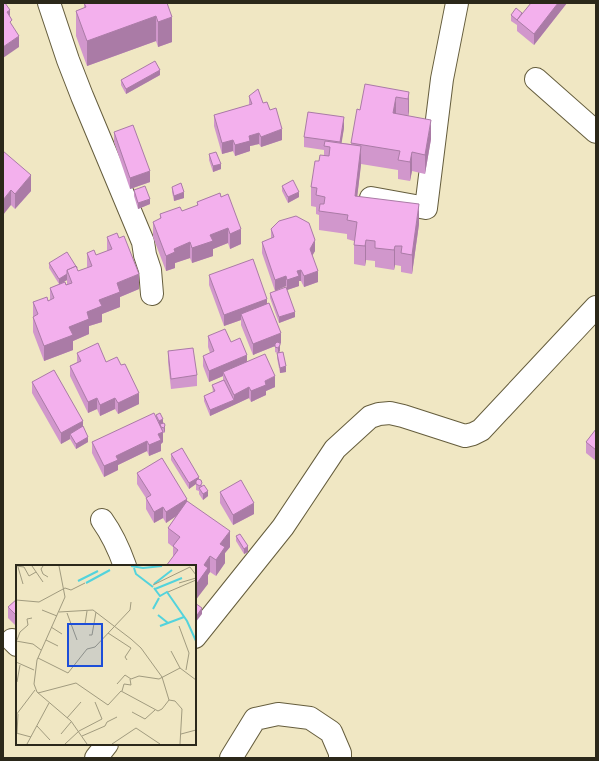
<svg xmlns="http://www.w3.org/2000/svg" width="599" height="761" viewBox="0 0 599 761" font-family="Raleway,sans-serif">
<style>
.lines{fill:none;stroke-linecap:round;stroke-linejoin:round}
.minor-casing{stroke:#655d3d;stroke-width:24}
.minor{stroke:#fff;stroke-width:22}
.wall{fill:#d197cc;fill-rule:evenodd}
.shaded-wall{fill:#aa7ba6}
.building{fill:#f3b0ed;stroke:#aa7ba6}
.inset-river{fill:none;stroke:#53d3dc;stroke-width:2}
.inset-road{fill:none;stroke:#a19b7f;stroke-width:1}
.view{fill:#1d4ed8;fill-opacity:0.15;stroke:#1d4ed8;stroke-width:2}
.inset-edge{fill:none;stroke:#2b281a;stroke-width:2}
</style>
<rect width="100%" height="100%" fill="#f0e7c3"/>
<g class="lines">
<!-- minor casing -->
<g class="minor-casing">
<g id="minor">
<polyline points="49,3 68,60 82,96 143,242 145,255 150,270 152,294"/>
<polyline points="536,79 596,132"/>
<polyline points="371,198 426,208 442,79 457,3"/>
<path d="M102,520c10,14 17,29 23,46"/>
<polyline points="195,637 283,527 335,449 370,417 379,414 390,413 403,416 465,436 473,434 481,430 596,307"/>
<polyline points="12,640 17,645"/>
<polyline points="96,758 107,744"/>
<polyline points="231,758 255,719 278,714 310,718 331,732 340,753 340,758"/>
</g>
</g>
<!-- minor -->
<use href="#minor" class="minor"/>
</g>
<!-- wall -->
<g class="wall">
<polygon points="84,3 167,3 172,42 158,47 156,41 87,66 76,36 76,11 84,8"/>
<polygon points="567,3 534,45 517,31 517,25 511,21 511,15 522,13"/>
<polygon points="160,75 126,94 121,85 121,80"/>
<polygon points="409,92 409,111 408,116 431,139 425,174 412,171 410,181 398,179 398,170 361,164 357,197 419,224 412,274 401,272 401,266 395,265 394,270 375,267 375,261 366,260 365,266 354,264 354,241 347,239 347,234 319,230 319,215 316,214 316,207 311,206 311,187 319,161 324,155 324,150 304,147 304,137 344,128 341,143 351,144 360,110"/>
<polygon points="249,96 263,103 282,140 261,147 259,144 250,146 250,151 235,156 233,151 222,154 214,126 214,115 249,105"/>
<polygon points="114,132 150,182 130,189 114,142"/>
<polygon points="3,151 31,191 15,209 11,205"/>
<polygon points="209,154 221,169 213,172 209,160"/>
<polygon points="282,186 299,197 288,203 282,191"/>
<polygon points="172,187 184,198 174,201 172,192"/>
<polygon points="134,190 150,204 138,209 134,196"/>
<polygon points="220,193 241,244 230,249 228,243 213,249 213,256 192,263 190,258 175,263 175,268 166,271 153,237 153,222 160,219 160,214 182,211 197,206 197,202"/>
<polygon points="271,229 315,251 312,255 318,282 304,287 301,281 299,281 299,286 287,290 286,286 275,291 262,253 262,242 271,239"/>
<path d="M107,237l32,52 -19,8v10l-18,7v8l-13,4v8l-16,7v9l-29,11 -11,-29v-30l17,-2v-12l9,-4 -10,-16v-5l28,7 1,1 9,-3v-15l9,2 11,-4zM67,280v4h-7z"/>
<polygon points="209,275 267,304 281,343 280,344 280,351 279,352 286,372 280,373 277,358 277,353 275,352 275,346 253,355 241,325 241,320 224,326 209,285"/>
<polygon points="270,293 295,317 279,323 270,298"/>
<polygon points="208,336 231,342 247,362 275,387 266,391 266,395 251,402 249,398 210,416 204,401 204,396 213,392 212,385 223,380 223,376 209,382 203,366 203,356 210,353 208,347"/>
<polygon points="168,351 197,375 197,386 171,389 168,362"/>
<polygon points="77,353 106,362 139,404 118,414 115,409 100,416 97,409 88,413 70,376 70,366 77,362"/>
<polygon points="32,382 83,426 88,442 76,449 70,439 61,444 32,393"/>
<polygon points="156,415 163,423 165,431 164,433 163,433 163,442 161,444 161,451 149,456 147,451 118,465 118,470 104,477 92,453 92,442 156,417"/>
<polygon points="596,429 596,461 586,453 586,442"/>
<polygon points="171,454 199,480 208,496 203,500 199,494 199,491 196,490 196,484 189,489 171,460"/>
<polygon points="137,473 187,501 230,547 225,553 225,563 216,576 210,572 208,575 208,584 173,557 173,547 168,543 168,528 176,516 166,523 163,518 154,523 146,509 146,498 137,484"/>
<polygon points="220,492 254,514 233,525 220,503"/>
<polygon points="236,536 248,552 244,554 236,541"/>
<polygon points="17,599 17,627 8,618 8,607"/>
</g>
<!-- shaded-wall -->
<g class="shaded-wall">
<polygon points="558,3 567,3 534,45 534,34"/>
<polygon points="10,10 10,21 7,12"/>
<polygon points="156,16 156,41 87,66 87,41"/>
<polygon points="172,17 172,42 158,47 158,22"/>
<polygon points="19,36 19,47 3,58 3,47"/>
<polygon points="160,70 160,75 126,94 126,89"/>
<polygon points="409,92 409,111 408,118 408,99"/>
<polygon points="396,97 396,116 393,113"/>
<polygon points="344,117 344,128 340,153 340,142"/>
<polygon points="431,120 431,139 425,174 425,155"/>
<polygon points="282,129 282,140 261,147 261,137"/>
<polygon points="259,133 259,144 250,146 250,151 235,156 235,145 249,136"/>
<polygon points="233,140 233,151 222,154 222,143"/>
<polygon points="361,146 361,165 355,215 355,196"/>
<polygon points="412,152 412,171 410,181 410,162"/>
<polygon points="221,164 221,169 213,172 213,166"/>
<polygon points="150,171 150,182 130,189 130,178"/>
<polygon points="31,175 31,191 15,209 15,194"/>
<polygon points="11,190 11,205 3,215 3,200"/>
<polygon points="184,192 184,198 174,201 174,196"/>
<polygon points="299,192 299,197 288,203 288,197"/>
<polygon points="150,199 150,204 138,209 138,203"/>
<polygon points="419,204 419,224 412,274 412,255"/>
<polygon points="228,228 228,243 213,249 213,256 192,263 192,248 210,235"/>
<polygon points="241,229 241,244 230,249 230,234"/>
<polygon points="315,240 315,251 310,260 310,249"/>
<polygon points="366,240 366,260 365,266 365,246"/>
<polygon points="190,242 190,258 175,263 175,268 166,271 166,256 174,249"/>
<polygon points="395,246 395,265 394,270 394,250"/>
<polygon points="301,270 301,281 299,281 299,286 287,290 287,280 297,271"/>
<polygon points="318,271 318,282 304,287 304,276"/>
<polygon points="67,274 67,280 59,285 59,279"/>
<polygon points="139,274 139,289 120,297 120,307 102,314 102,322 89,326 89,334 73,341 73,350 44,361 44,346 87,312 117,283"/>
<polygon points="286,276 286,286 275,291 275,280"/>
<polygon points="267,299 267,310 241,314 241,320 224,326 224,315"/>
<polygon points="295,312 295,317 279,323 279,317"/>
<polygon points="281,333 281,343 275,346 275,344 275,346 253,355 253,344"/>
<polygon points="280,345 280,351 278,353 278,348"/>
<polygon points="247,355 247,366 223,372 223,376 209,382 209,371"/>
<polygon points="286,366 286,372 280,373 280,368"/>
<polygon points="275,376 275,387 266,391 266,395 251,402 251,391 265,381"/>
<polygon points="249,387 249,398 234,405 234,395"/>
<polygon points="139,393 139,404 118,414 118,403"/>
<polygon points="97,398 97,409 88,413 88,402"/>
<polygon points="115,398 115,409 100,416 100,405"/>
<polygon points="234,400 234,405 210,416 210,410"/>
<polygon points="163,419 163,424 159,426 159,421"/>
<polygon points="83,421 83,432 70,434 70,439 61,444 61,433"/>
<polygon points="165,425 165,431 164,433 164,428"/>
<polygon points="163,432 163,442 161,444 161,451 149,456 149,445 158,434"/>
<polygon points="88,437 88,442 76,449 76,444"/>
<polygon points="147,441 147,451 118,465 118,470 104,477 104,466 116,456"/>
<polygon points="199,477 199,482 196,481 196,484 189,489 189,483"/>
<polygon points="208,491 208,496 203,500 203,494"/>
<polygon points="187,499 187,509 166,523 166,512"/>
<polygon points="254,503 254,514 233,525 233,515"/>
<polygon points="163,507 163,518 154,523 154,512"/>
<polygon points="230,531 230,547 225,553 225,563 216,576 216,560 220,544"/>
<polygon points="248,546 248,552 244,554 244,549"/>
<polygon points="210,556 210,572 208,575 208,584 195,601 195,586 204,565"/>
<polygon points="202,608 202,614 195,623 195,618"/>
</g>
<!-- building -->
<g class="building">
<polygon points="3,3 5,3 10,10 7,12 12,20 10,22 19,36 3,47"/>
<polygon points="84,3 167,3 172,17 158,22 156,16 87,41 76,11 86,7"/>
<polygon points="531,3 558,3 534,34 517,20"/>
<polygon points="516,8 522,13 517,20 511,15"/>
<polygon points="155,61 160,70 126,89 121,80"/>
<polygon points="365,84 409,92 408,99 396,97 393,113 431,120 425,155 412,152 410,162 398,160 400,151 351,143 357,109 360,110"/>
<polygon points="258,89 263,103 267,102 270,110 276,108 282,129 261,137 259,133 249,136 250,141 235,145 233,140 222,143 214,115 252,104 249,96"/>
<polygon points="308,112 344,117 340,142 304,137"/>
<polygon points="133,125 150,171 130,178 114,132"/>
<polygon points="325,141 361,146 355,196 419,204 412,255 401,253 402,246 395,246 394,250 375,248 375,241 366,240 365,246 354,245 357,222 347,220 348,215 319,211 320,204 324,204 325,197 316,195 317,188 311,187 315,161 319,161 320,155 329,156 330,147 324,146"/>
<polygon points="3,151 31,175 15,194 11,190 3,200"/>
<polygon points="216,152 221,164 213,166 209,154"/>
<polygon points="293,180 299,192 288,197 282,186"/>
<polygon points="181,183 184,192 174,196 172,187"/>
<polygon points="145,186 150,199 138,203 134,190"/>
<polygon points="220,193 221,197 228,194 241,229 230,234 228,228 210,235 213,241 192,248 190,242 174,249 175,252 166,256 153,222 161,218 160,214 180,207 182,211 198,205 197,202"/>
<polygon points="296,216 309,223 315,240 310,249 318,271 304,276 301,270 297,271 299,276 287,280 286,276 275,280 262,242 274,237 271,229 279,221"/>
<polygon points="117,233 119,238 124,236 139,274 117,283 120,292 99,300 102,306 87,312 89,319 69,327 73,335 44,346 33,317 38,314 33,302 47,297 48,301 54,298 50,288 65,282 66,285 72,283 67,270 76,266 78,271 92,266 87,253 94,250 96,255 112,249 107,237"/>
<polygon points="67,252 77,268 76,266 67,270 67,274 59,279 49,263"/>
<polygon points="253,259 267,299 224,315 209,275"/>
<polygon points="286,287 295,312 279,317 270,293"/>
<polygon points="269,303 281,333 253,344 241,314"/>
<polygon points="225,329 231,342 240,338 247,355 209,371 203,356 214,351 208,336"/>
<polygon points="277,342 280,343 280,345 278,348 275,347 275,344"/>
<polygon points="98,343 106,362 117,357 121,365 125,364 139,393 118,403 115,398 100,405 97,398 88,402 70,366 81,361 77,353"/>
<polygon points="193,348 197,375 171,379 168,351"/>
<polygon points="283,352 286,366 280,368 277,353"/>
<polygon points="265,354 275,376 265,381 266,385 251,391 249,387 234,395 223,372"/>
<polygon points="54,370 83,421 61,433 32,382"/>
<polygon points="224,380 234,400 210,410 204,396 215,391 212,385"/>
<polygon points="154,413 163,432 158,434 161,440 149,445 147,441 116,456 118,460 104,466 92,442"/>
<polygon points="160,413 163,419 159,421 156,415"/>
<polygon points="164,423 165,425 164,428 161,427 160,424"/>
<polygon points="83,426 88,437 76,444 70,434"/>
<polygon points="596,429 596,450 586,442"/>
<polygon points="182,448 199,477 189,483 171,454"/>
<polygon points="162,458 187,499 166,512 163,507 154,512 146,498 151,495 137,473"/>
<polygon points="198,479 201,480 202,483 200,486 196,484 196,481"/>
<polygon points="241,480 254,503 233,515 220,492"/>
<polygon points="204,485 208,491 203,494 199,488"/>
<polygon points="187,501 230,531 220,544 225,547 216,560 210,556 204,565 208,568 195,586 195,566 166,566 178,550 173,546 180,537 168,528"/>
<polygon points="240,534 248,546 244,549 236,536"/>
<polygon points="17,599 17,616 8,607"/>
<polygon points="195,603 202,608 195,618"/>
</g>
<!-- overview -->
<g transform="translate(16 565)">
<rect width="180" height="180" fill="#f0e7c3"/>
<path class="inset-river" d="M115,1l12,2 19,-2M118,3l2,6 17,13M62,16l20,-10M70,18l24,-13M138,19l18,-14M138,23l6,8 7,-4 20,29 9,20M139,24l27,-11M137,44l6,-11M142,50l10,8M144,61l24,-9"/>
<path class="inset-road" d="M0,1l8,1 5,9 7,-4M16,1l11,16M27,1l-2,3 2,5 5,3M43,1l6,31 -28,63 -3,24 3,8 34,29 16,23M2,2l5,17M163,18l17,-5M137,20l37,-18 6,8M49,23l6,2 14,-7M152,27l28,-12M0,35l23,2 26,-14M26,45l15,6M51,48l10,27M69,59l2,-13M163,61l10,27 -3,17M35,62l11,7M92,68l23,15 -6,9 2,3M73,70h3l4,-23M1,75l3,-8 8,-7 -1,-6 5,-1M30,75l12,6M0,76l17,3 8,6M155,86l9,17M22,93l30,15 19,-24 8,-2 35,-37 1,-8M0,97l18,8M1,117l3,-17M101,119l8,-9 6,4 8,-3 20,3 21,-11 16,12M106,126l2,-7 7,1 -1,-6M22,128l38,-10 32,22 13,-14 37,20 4,-2 7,-9 -7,-23 -21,-29 -10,-9 -38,-29 -34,2M153,135l6,1 7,8 -2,35M116,147l13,7 10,-9M0,150l19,-25M51,153l14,-16M21,161l13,14M0,168l15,4M1,168l1,-19M45,169l10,-12M165,169l15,-4M66,171l23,-10 2,-4 10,-5M11,179l22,-41M49,179l14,-13 23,-12 -7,-17M96,179l24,-16 24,16"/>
<path class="view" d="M52,59h34v42h-34z"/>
<rect width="180" height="180" class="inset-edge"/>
</g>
<!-- border -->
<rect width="599" height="761" fill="none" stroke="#2b281a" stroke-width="8"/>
</svg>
